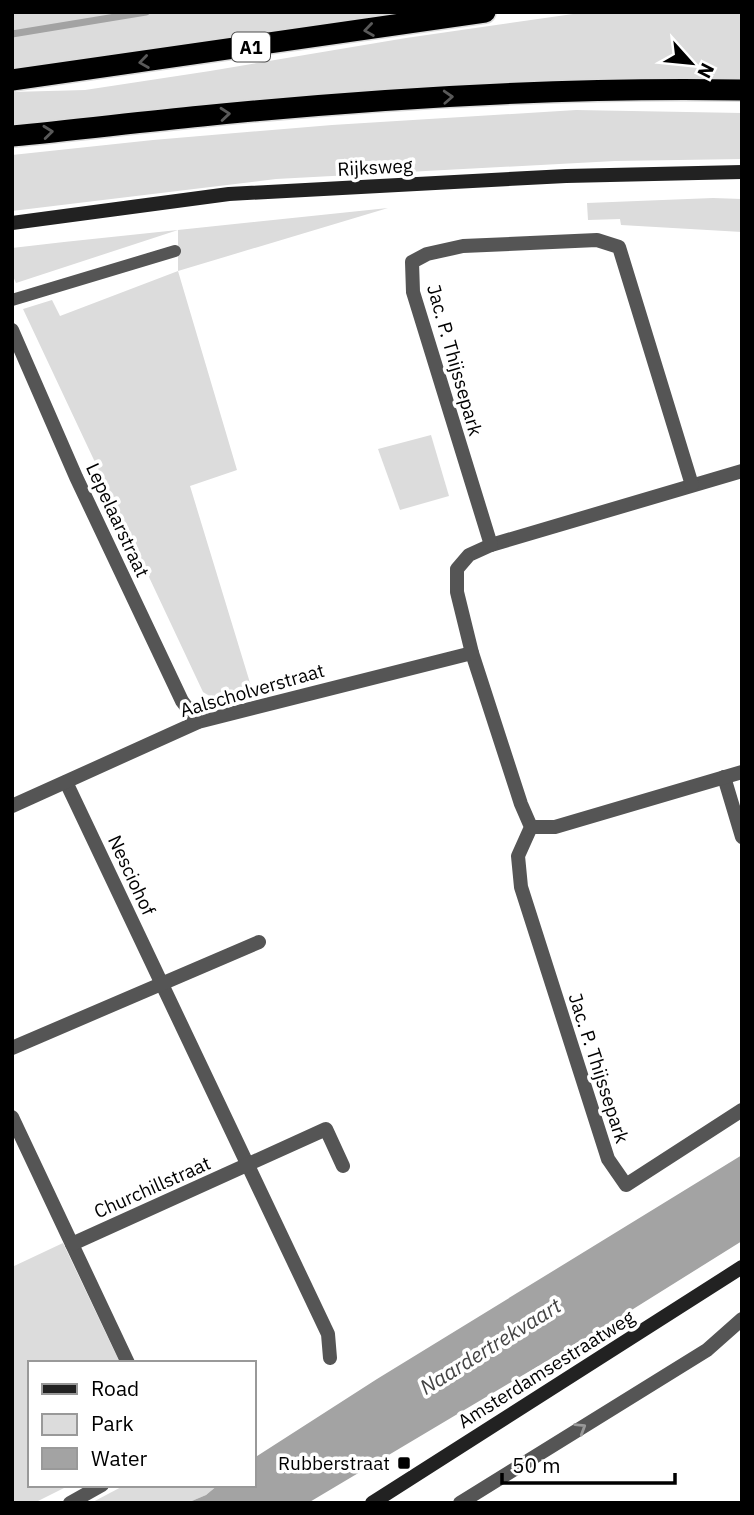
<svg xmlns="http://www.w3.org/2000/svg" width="754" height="1515" viewBox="0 0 754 1515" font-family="'IBM Plex Sans',sans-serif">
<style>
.green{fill:#dcdcdc}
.water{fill:#a3a3a3}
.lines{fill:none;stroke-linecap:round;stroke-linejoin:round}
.stream{stroke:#a3a3a3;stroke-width:7}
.highway-casing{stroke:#dbdbdb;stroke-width:24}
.lane{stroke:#555;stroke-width:12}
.street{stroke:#555;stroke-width:14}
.secondary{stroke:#222;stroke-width:14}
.highway{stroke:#000;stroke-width:21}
.oneway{stroke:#595959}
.oneway2{stroke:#999}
.poi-dot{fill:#000;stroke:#fff;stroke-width:2.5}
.labels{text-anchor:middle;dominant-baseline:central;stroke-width:7;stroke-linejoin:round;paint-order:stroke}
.shield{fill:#fff;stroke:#4c4c4c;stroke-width:2}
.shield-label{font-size:18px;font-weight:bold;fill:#000}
.street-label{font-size:19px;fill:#000;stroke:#fff}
.poi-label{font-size:19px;fill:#000;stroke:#fff;text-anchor:end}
.water-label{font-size:21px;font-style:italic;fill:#444;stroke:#fff}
</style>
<rect width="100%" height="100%" fill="#fff"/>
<!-- green -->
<g class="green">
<polygon points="12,12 425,12 12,70"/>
<polygon points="587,12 742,12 742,83 12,127 12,92 85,90 210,71 406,38"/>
<polygon points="576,110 742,113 742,159 615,161 276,179 12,211 12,155 153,140 332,125"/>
<polygon points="713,198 742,199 742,232 621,225 620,219 588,220 587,203"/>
<path d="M388,208l-210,63 59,199 -47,16 64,210c-20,3 -33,8 -51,-4l-180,-383 29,-9 8,16 118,-45v-41l-162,53 -4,-9v-26l52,-6z"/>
<polygon points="431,435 449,496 400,510 378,449"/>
<polygon points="63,1243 120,1363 30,1363 30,1485 70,1485 34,1503 12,1503 12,1267"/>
<polygon points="125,1485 218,1485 206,1495 187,1503 91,1503"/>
</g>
<!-- water -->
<polygon class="water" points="742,1155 742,1241 614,1321 308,1503 187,1503 206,1495 218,1485 254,1485 254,1458 377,1379"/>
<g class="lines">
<!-- stream -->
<polyline class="stream" points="12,34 146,12"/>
<!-- highway casing -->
<g class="highway-casing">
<g id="highway">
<polyline points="12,80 485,12"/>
<path d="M12,136c64,-6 127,-14 190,-20 179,-18 360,-29 540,-26"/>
</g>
</g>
<!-- lane -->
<polyline class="lane" points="12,300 175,251"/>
<!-- street -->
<g class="street">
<polyline points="12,330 76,477 182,701 198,722"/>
<polyline points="742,471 491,545 469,555 457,569 457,592 472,653 521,804 531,827 518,856 521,887 608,1159 626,1185 742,1110"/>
<polyline points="491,545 413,292 412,262 427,254 463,246 597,240 619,247 692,485"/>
<polyline points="724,777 742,837"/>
<polyline points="66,782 328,1334 330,1358"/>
<polyline points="12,806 198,722 472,653"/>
<polyline points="531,827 555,827 742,772"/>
<polyline points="12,1048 259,942"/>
<polyline points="12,1117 128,1363"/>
<polyline points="72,1244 326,1129 343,1166"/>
<polyline points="70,1503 102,1485"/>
<polyline points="460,1503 707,1350 742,1319"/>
</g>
<!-- secondary -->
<g class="secondary">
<polyline points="12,223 229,194 566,176 742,172"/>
<polyline points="372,1503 742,1267"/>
</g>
<!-- highway -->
<use href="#highway" class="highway"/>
</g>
<!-- one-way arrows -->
<defs><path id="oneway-chevron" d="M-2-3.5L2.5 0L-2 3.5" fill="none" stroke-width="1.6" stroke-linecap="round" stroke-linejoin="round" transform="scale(1.75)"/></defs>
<g class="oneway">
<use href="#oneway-chevron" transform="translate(369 30) rotate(172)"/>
<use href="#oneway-chevron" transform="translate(144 62) rotate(172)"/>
<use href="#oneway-chevron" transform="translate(448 97) rotate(-3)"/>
<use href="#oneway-chevron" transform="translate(225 114) rotate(-5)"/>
<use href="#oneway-chevron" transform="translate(48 132) rotate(-6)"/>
</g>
<use class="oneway2" href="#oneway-chevron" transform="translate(581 1428) rotate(-32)"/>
<!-- markers -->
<rect class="poi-dot" x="397" y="1456" width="14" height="14" rx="3.5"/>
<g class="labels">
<!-- shield labels -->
<rect class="shield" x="232" y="32.5" width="38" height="29" rx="5"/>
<g class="shield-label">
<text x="251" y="47">A1</text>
</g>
<!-- street labels -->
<g class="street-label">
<text transform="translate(375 167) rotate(-3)">Rijksweg</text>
<text transform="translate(455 360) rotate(74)">Jac. P. Thijssepark</text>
<text transform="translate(118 520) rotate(65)">Lepelaarstraat</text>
<text transform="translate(252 690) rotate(-16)">Aalscholverstraat</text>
<text transform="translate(132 875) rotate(65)">Nesciohof</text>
<text transform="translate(599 1068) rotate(72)">Jac. P. Thijssepark</text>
<text transform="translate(152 1187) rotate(-24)">Churchillstraat</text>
<text transform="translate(546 1369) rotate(-32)">Amsterdamsestraatweg</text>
</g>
<!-- poi labels -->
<g class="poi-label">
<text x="390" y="1463">Rubberstraat</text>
</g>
<!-- water labels -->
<g class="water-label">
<text transform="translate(490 1346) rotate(-32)">Naardertrekvaart</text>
</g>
</g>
<!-- border -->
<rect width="754" height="1515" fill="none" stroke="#000000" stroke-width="28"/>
<!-- legend -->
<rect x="28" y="1361" width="228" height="126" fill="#ffffff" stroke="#999999" stroke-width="2"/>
<rect x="42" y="1384" width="35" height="10" fill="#222222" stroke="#999999" stroke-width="2"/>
<text x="91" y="1396" font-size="21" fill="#000000">Road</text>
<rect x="42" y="1414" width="35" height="21" fill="#dcdcdc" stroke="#999999" stroke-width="2"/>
<text x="91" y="1431" font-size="21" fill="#000000">Park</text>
<rect x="42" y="1448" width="35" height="21" fill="#a3a3a3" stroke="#999999" stroke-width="2"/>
<text x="91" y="1466" font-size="21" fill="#000000">Water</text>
<!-- north arrow -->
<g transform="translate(691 63) rotate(117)" stroke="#ffffff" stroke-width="5" paint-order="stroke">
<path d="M0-5L12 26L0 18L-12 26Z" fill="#000000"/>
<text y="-10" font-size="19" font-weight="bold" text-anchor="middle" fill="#000000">N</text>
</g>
<!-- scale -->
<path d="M502 1473v10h173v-10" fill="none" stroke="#000000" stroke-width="3.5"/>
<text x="512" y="1473" font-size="21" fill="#000000" stroke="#ffffff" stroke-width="5" paint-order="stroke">50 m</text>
</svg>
